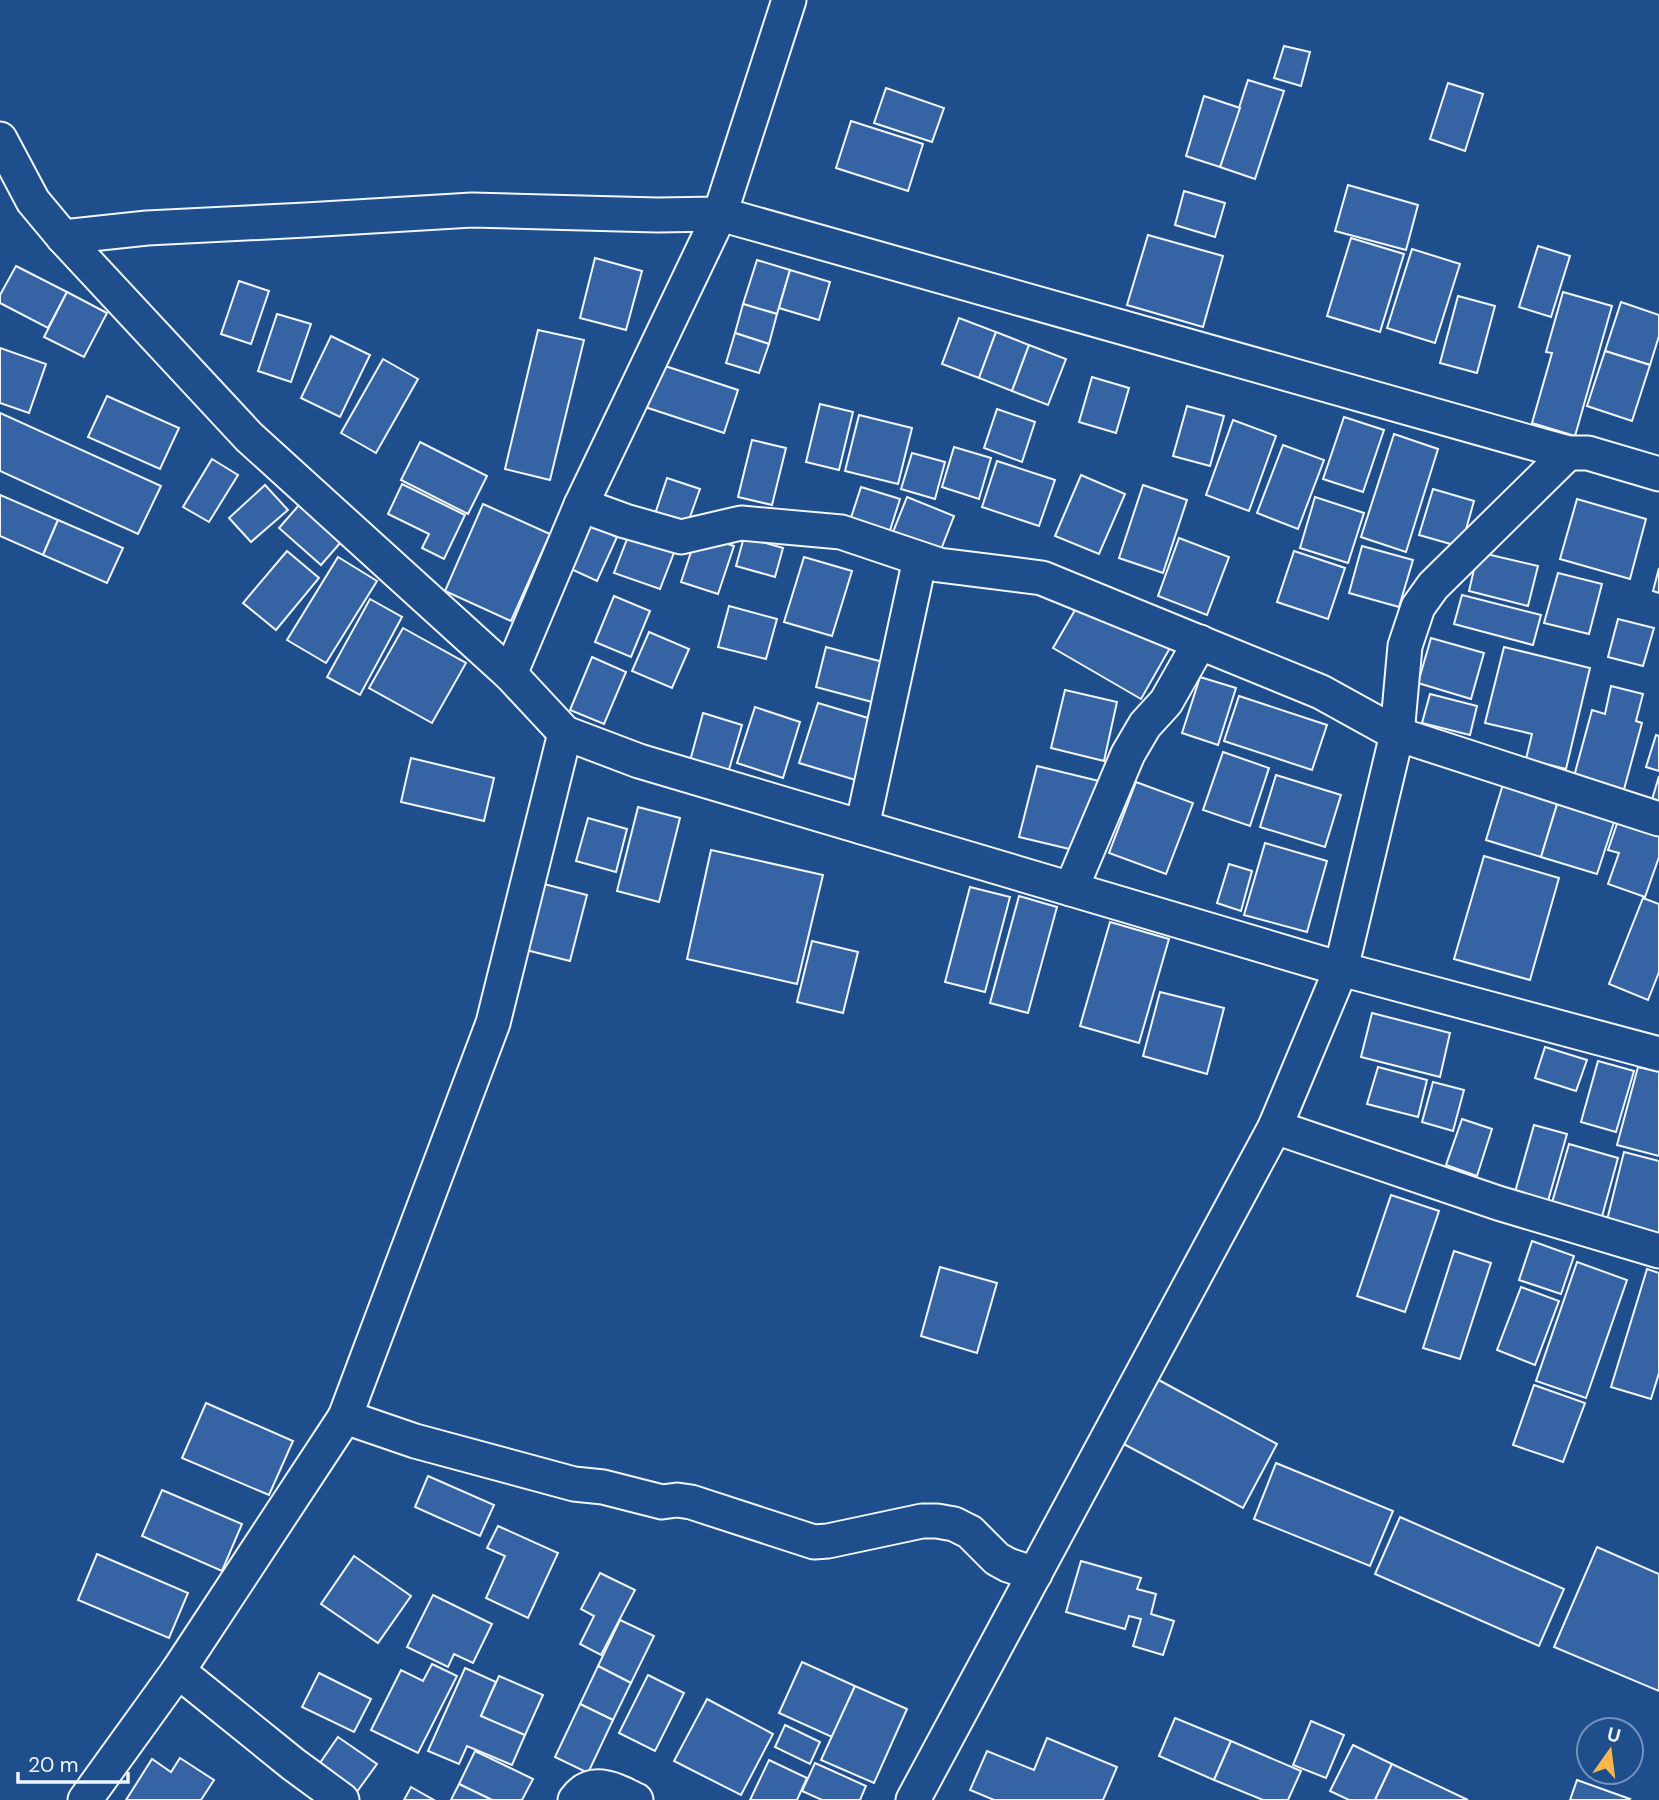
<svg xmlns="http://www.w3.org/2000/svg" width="1659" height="1800" viewBox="0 0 1659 1800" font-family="'DM Sans',sans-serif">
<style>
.building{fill:#3563a3;stroke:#f2f6ff;stroke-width:2}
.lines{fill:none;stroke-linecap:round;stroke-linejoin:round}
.minor-casing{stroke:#f2f6ff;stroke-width:37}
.minor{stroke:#1f4e8c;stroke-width:33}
</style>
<rect width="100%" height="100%" fill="#1f4e8c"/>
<!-- building -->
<g class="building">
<polygon points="1284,46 1310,52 1301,86 1274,78"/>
<polygon points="1248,80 1284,91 1255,179 1220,167"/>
<polygon points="1448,83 1483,94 1465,151 1430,139"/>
<polygon points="886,88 944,108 932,142 874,123"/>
<polygon points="1204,96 1240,108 1220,167 1186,156"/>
<polygon points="851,121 923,144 908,191 836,168"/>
<polygon points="1348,185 1418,205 1406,250 1335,231"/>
<polygon points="1184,191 1225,203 1215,237 1175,225"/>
<polygon points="1148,235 1223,256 1203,327 1127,305"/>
<polygon points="1351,238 1404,254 1380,332 1327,316"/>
<polygon points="1538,246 1570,256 1551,317 1519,307"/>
<polygon points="1412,249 1460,264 1435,343 1387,328"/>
<polygon points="595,258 642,271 626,330 580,318"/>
<polygon points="757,260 790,270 777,314 743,304"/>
<polygon points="16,266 67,292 48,328 0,303 0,295"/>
<polygon points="790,270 830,282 819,320 779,308"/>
<polygon points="239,281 269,291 251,344 221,334"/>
<polygon points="67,292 107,313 84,357 44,337"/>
<polygon points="1563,292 1612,306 1575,436 1532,423 1552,353 1546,352"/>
<polygon points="1458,296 1495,306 1477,373 1440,363"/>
<polygon points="1621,302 1659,315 1659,336 1650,365 1605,351"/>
<polygon points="743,304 777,314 769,344 735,333"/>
<polygon points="277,314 311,324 291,382 258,371"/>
<polygon points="959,318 996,332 979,378 942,364"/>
<polygon points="538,330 584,340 550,480 505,469"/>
<polygon points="996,332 1029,345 1012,391 979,378"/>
<polygon points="735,333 769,344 759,373 726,363"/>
<polygon points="331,336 370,355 340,417 301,398"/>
<polygon points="1029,345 1066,359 1048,405 1012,391"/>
<polygon points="0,348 46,364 29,413 0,403"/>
<polygon points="1605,351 1650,365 1632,421 1587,406"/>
<polygon points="383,359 418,379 376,453 341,433"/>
<polygon points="653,362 738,390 724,433 639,405"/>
<polygon points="1092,377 1129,388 1116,433 1079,422"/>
<polygon points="107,396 179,428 160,469 88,437"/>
<polygon points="820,404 853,412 839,470 806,462"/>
<polygon points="1187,406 1224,416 1210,466 1173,456"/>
<polygon points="997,409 1035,422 1022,462 984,448"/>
<polygon points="0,413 161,486 138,534 0,471"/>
<polygon points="859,415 912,428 898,484 845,471"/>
<polygon points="1344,417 1384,430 1363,492 1323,479"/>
<polygon points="1233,420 1276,436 1249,511 1206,495"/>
<polygon points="1394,434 1438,449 1406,552 1361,537"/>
<polygon points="752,440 786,448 772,505 738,497"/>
<polygon points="420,442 487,476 468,514 401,480"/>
<polygon points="1283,445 1324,460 1298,529 1257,513"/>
<polygon points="954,447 991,458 979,499 942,487"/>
<polygon points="912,453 945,462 935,499 901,489"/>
<polygon points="212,459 238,475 209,522 183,507"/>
<polygon points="997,461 1055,480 1039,526 982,507"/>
<polygon points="1081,475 1125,494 1099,554 1055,536"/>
<polygon points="667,478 700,489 685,531 653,520"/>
<polygon points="402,484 465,515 444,559 422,548 429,534 388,514"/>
<polygon points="265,485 288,510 251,542 229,518"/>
<polygon points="1143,485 1187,500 1163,573 1119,558"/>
<polygon points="861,487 900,499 886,543 847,530"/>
<polygon points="1433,489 1474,501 1461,547 1419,535"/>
<polygon points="0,495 58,520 43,555 0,536"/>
<polygon points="907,497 954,516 940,552 893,532"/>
<polygon points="1315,497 1364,513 1348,563 1300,548"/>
<polygon points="1577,499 1646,519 1630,579 1560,559"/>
<polygon points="300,504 341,542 321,565 279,528"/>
<polygon points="483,504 550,534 511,621 445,591"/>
<polygon points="58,520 123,548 107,583 43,555"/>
<polygon points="580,520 617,537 597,581 560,564"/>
<polygon points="629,534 675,550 660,589 614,573"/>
<polygon points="697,534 734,546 718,594 681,582"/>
<polygon points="744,537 783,548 775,577 736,566"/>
<polygon points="1179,538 1229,557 1207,615 1158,596"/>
<polygon points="1362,546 1413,560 1399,607 1349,593"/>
<polygon points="287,551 319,578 276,630 243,603"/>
<polygon points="1294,551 1345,568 1328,619 1277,602"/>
<polygon points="1478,552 1538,566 1528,606 1469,591"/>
<polygon points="338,557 377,581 326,663 287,640"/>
<polygon points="804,557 852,571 832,636 784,622"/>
<polygon points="1659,568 1659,593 1653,591"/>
<polygon points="1558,573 1602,584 1589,634 1544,623"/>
<polygon points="1462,595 1541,615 1533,645 1454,624"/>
<polygon points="614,596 650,611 631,657 595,642"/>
<polygon points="1082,598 1170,648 1141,699 1053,648"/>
<polygon points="370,599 402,617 360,695 327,677"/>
<polygon points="729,606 777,619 766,659 718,647"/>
<polygon points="1618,619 1654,628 1643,666 1608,657"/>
<polygon points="403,628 466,663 432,723 369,688"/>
<polygon points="649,632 689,649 672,688 632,671"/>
<polygon points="1431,638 1484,653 1471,699 1418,683"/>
<polygon points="826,647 883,662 872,702 816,687"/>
<polygon points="1504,647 1590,668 1566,769 1526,759 1532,734 1485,723"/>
<polygon points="592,657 626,672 604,724 570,710"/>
<polygon points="1200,677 1236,688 1218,745 1182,733"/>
<polygon points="1611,686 1643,694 1636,721 1642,723 1623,793 1573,780 1592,710 1605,714"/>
<polygon points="1065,690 1117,702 1104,761 1051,748"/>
<polygon points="1430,694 1477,706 1470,735 1422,723"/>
<polygon points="1239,696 1327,725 1312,770 1224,741"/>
<polygon points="818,703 878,721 859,781 799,763"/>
<polygon points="755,707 800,722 783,778 737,763"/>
<polygon points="703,713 742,725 728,773 690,761"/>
<polygon points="1656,735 1659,736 1659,771 1646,767"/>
<polygon points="1223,752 1269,768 1250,826 1203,810"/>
<polygon points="411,758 494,778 484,821 401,802"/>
<polygon points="1037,766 1099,781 1082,852 1019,837"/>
<polygon points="1276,775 1341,795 1325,847 1260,827"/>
<polygon points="1659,776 1659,805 1651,803"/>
<polygon points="1504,781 1559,798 1541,857 1486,840"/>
<polygon points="1136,782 1193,803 1166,874 1109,853"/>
<polygon points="1559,798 1616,816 1597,874 1541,857"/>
<polygon points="638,807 680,818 659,902 617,891"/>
<polygon points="1621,812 1659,824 1659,857 1645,897 1608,884 1619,853 1608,850"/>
<polygon points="588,818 627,829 616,872 576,861"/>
<polygon points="1265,843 1327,861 1307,932 1244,915"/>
<polygon points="711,850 823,875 797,984 687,959"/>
<polygon points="1484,856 1559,878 1530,980 1454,959"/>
<polygon points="1229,864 1252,871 1241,911 1217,903"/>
<polygon points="540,883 587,895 570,961 522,949"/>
<polygon points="970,887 1010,897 985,992 945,982"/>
<polygon points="1019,896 1057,907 1028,1013 990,1003"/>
<polygon points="1643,898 1659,904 1659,972 1648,1000 1609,984"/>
<polygon points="1110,922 1169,939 1139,1043 1080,1026"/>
<polygon points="812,941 858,952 843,1013 797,1002"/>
<polygon points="1160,992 1224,1008 1207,1074 1143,1056"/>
<polygon points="1372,1013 1450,1033 1440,1077 1361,1057"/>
<polygon points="1545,1047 1587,1060 1576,1091 1535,1078"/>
<polygon points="1598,1061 1634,1071 1616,1132 1581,1122"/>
<polygon points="1378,1067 1427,1080 1418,1117 1367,1104"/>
<polygon points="1638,1067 1659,1072 1659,1156 1617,1145"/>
<polygon points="1433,1082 1464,1090 1453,1131 1422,1122"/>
<polygon points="1462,1119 1492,1129 1477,1176 1446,1165"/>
<polygon points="1534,1125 1567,1134 1548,1201 1515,1192"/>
<polygon points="1569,1144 1618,1158 1601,1220 1551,1206"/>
<polygon points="1624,1152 1659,1161 1659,1242 1605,1228"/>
<polygon points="1391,1195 1439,1211 1405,1312 1357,1296"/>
<polygon points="1532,1241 1574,1256 1561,1294 1519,1280"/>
<polygon points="1454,1251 1491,1263 1460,1359 1423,1348"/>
<polygon points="1577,1262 1627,1280 1586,1398 1536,1381"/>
<polygon points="940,1267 997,1283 977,1353 921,1336"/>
<polygon points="1647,1269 1659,1273 1659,1373 1651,1399 1611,1387"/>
<polygon points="1521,1287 1559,1301 1535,1365 1497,1350"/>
<polygon points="1155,1378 1277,1444 1243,1508 1120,1442"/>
<polygon points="1534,1385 1585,1403 1563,1462 1513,1445"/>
<polygon points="206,1403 293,1441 269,1495 182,1458"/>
<polygon points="1276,1463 1393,1511 1370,1566 1254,1519"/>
<polygon points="428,1476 494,1505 480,1536 415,1507"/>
<polygon points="162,1490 242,1524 222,1571 142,1536"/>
<polygon points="1400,1517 1564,1589 1539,1646 1375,1574"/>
<polygon points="498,1526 558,1553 528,1618 486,1598 505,1556 487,1548"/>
<polygon points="1597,1547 1659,1574 1659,1691 1554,1647"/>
<polygon points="97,1554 188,1593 169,1638 78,1600"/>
<polygon points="354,1556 411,1596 378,1643 321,1604"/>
<polygon points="1081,1561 1141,1578 1137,1589 1156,1594 1151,1614 1174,1621 1163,1655 1133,1646 1141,1619 1129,1616 1125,1629 1066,1612"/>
<polygon points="600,1573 635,1590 601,1655 580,1644 594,1616 581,1609"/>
<polygon points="433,1595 492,1624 473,1663 454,1654 448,1667 407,1647"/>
<polygon points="620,1620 654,1636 631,1683 598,1666"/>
<polygon points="802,1662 855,1686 832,1737 779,1713"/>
<polygon points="432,1664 457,1676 418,1753 371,1730 401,1670 423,1681"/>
<polygon points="598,1666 631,1683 613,1720 580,1704"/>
<polygon points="465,1668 496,1682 481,1716 525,1735 512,1765 467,1746 459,1764 428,1751"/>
<polygon points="319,1673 371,1699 354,1732 302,1707"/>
<polygon points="648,1675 684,1693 655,1751 619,1733"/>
<polygon points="499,1676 543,1695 525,1735 481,1716"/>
<polygon points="855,1686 907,1709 874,1783 821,1760"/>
<polygon points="707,1699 773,1734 741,1795 674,1761"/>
<polygon points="580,1704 613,1720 588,1773 555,1757"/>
<polygon points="1175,1718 1231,1741 1214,1780 1159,1756"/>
<polygon points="1311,1721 1344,1735 1326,1778 1293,1765"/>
<polygon points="785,1725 820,1742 810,1764 775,1747"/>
<polygon points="338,1737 377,1764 351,1800 313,1773"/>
<polygon points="1047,1738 1117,1767 1103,1800 994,1800 970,1790 987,1751 1034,1770"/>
<polygon points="1231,1741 1301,1771 1288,1800 1263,1800 1214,1780"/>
<polygon points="1353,1745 1392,1764 1375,1800 1349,1800 1330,1791"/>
<polygon points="475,1751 533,1779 522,1800 492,1800 459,1784"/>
<polygon points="180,1758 214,1780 201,1800 126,1800 152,1759 171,1772"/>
<polygon points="769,1760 807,1778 797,1800 750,1800"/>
<polygon points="815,1763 866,1786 860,1800 822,1800 802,1791"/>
<polygon points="1392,1764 1468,1800 1375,1800"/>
<polygon points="1577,1780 1630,1799 1629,1800 1570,1800"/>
<polygon points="459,1784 492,1800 451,1800"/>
<polygon points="411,1787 434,1800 404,1800"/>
</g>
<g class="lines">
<!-- minor casing -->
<g class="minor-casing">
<g id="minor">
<polyline points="0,139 33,201 63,237 249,437 510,674 565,733 639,761 1341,969 1659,1054"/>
<polyline points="63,237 147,228 306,220 472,210 657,215 720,214 789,0"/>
<polyline points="581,505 625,521 681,537 741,523 841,532 939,565 1042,578 1321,692 1397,734 1659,819"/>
<polyline points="510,674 581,505 720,214 1568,453 1588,453 1659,474"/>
<polyline points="565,733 493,1023 345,1417 415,1441 574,1484 603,1487 662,1502 677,1500 691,1502 814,1542 828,1541 922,1521 937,1521 954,1524 970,1532 997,1559 1008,1565 1035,1574"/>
<polyline points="862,827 920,559"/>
<polyline points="1071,889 1128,754 1145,725 1166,702 1200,642"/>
<polyline points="1275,1127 1498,1203 1659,1251"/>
<polyline points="178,1671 293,1764 342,1800"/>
<polyline points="85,1800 178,1671 345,1417"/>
<path d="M575,1800c17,-24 40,-10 61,0"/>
<polyline points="913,1800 1275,1127 1341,969 1397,734 1405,646 1418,607 1433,586 1568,453"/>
</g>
</g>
<!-- minor -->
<use href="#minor" class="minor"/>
</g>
<!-- north arrow -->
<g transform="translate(1610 1751) rotate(14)"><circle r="33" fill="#1f4e8c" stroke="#7391ba" stroke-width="2"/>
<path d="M0-5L12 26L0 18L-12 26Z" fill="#ffb74d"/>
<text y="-10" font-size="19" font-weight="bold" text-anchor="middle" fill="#f2f6ff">U</text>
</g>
<!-- scale -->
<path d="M18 1772v10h110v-10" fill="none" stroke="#f2f6ff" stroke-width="3.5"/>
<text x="28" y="1772" font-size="21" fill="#f2f6ff" stroke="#1f4e8c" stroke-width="5" paint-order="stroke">20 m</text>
</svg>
